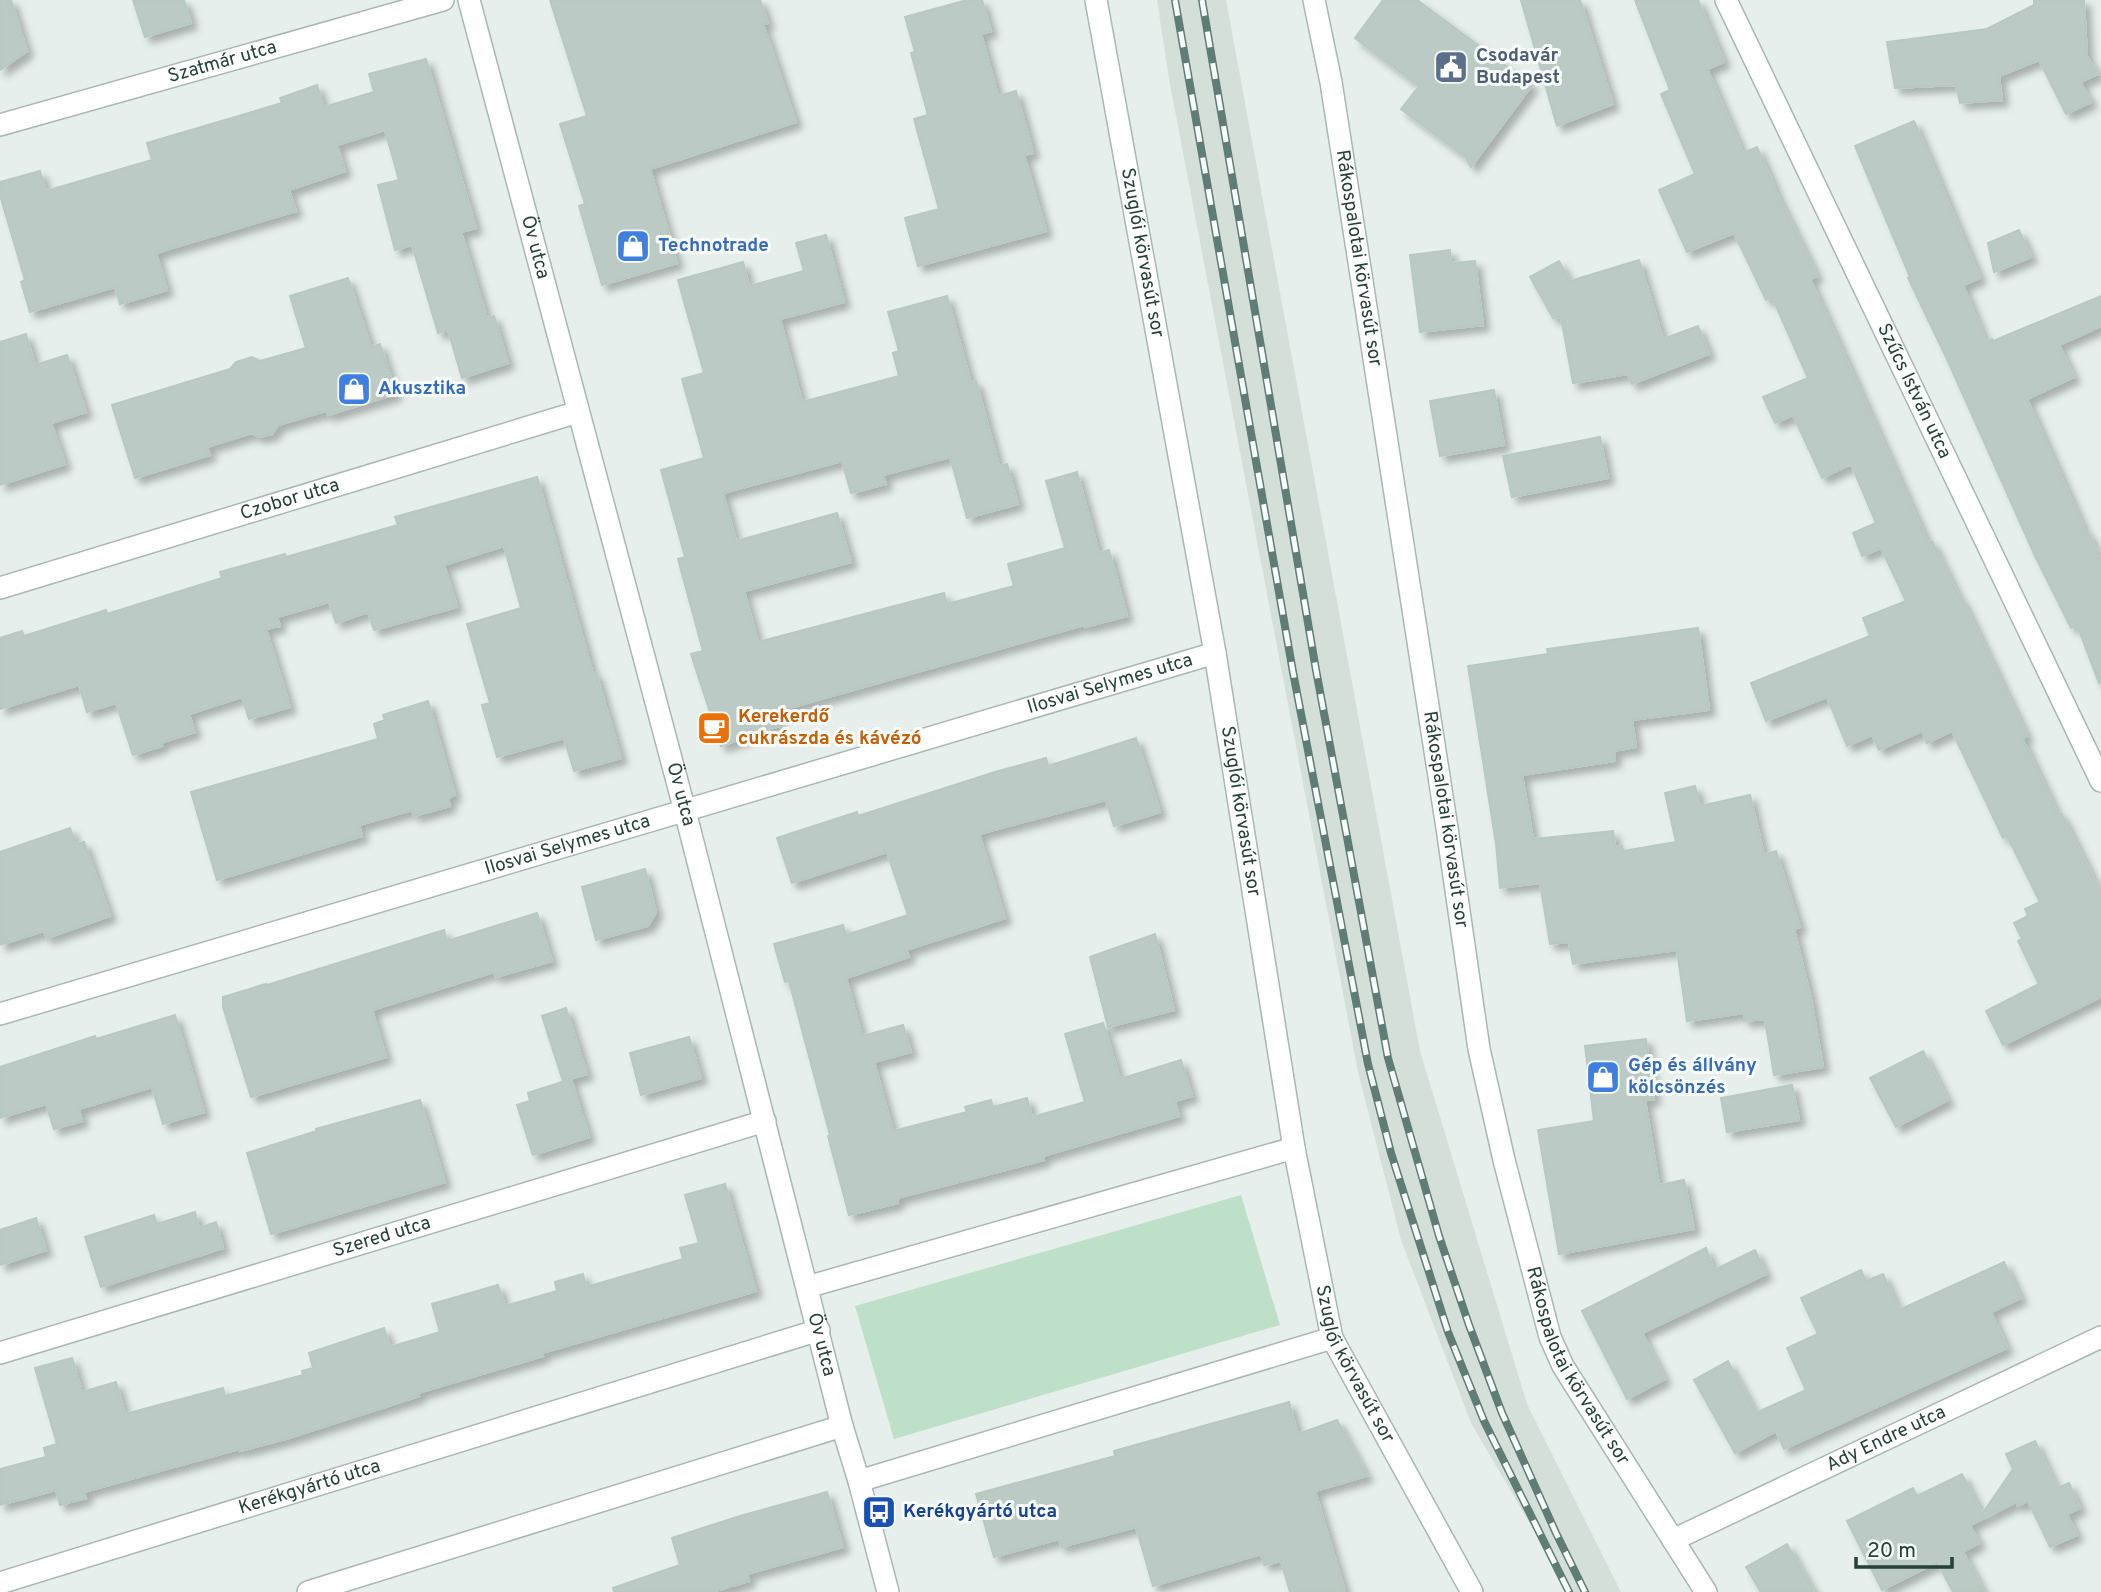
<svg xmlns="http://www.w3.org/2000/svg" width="2101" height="1592" viewBox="0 0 2101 1592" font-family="Overpass,sans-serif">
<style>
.built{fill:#d4dfda}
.green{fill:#bfe0c8}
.building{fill:#bbcac4;stroke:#b8c9c2;stroke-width:2;filter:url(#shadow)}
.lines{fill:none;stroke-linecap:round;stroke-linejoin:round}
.minor-casing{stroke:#a8b8b2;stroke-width:24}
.minor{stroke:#fff;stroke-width:21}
.rail-casing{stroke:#5f7d75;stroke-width:8}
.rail{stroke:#f7fbf9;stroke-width:5;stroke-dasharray:16;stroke-linecap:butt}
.labels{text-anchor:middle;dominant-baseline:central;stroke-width:6;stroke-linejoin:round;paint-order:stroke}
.service-label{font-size:19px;font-weight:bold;fill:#4e5e75;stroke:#f7fbf9;text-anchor:start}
.street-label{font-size:19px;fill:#24423a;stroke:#f7fbf9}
.shop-label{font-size:19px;font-weight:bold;fill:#366cbe;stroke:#f7fbf9;text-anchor:start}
.food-label{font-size:19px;font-weight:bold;fill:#c56008;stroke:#f7fbf9;text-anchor:start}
.transit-label{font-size:19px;font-weight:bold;fill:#164399;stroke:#f7fbf9;text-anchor:start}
</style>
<defs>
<filter id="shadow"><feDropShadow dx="6" dy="6" stdDeviation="3.5" flood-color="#0004"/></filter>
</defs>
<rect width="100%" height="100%" fill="#e6efeb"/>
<!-- built -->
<polygon class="built" points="1157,0 1226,0 1420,1051 1527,1404 1621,1592 1570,1592 1471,1423 1401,1240 1358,1072 1169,79"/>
<!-- green -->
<polygon class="green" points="1241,1195 1280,1325 894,1439 855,1306"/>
<!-- building -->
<g class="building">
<polygon points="0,0 11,0 27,51 0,70"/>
<polygon points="133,0 184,0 191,23 145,37"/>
<polygon points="550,0 760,0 768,23 763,24 796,122 650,169 677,263 602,285 579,206 585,204 560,124 587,116"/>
<polygon points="967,0 982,0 991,31 981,34 998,96 1016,91 1033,153 1024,155 1046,231 918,266 905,218 939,209 914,119 928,115 911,53 915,52 905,17"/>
<polygon points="1383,0 1417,0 1532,85 1471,167 1462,151 1463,155 1401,109 1419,86 1355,38"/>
<polygon points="1521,0 1580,0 1613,104 1557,126"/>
<polygon points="1635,0 1698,0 1724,62 1707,69 1743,153 1757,147 1775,188 1774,188 1817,276 1810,279 1928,543 1932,541 1960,599 1962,599 2027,736 2022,738 2058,815 2061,813 2101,894 2101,997 2003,1045 1986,1011 2039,984 2018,941 2022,939 2014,923 2028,916 2025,909 2040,902 2007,836 2003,838 1952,731 1927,743 1922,731 1879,750 1872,735 1847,746 1827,697 1766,721 1751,683 1870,636 1863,618 1906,601 1881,548 1862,556 1853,533 1876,523 1851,464 1822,478 1793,415 1775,423 1763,397 1808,378 1772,297 1766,300 1734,233 1687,252 1659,190 1695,174 1661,94 1670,90"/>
<polygon points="2034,0 2084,0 2087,56 2098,74 2080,82 2091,102 2066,114 2039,60 1999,76 2002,100 1960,103 1956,85 1895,88 1887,42 1987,29 2034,5"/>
<polygon points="426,59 476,228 461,232 487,318 494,316 508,363 462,378 448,330 438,333 412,245 395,250 378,185 399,180 385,130 337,145 345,171 289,190 296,211 156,253 167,290 120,304 115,287 30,312 21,282 25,280 0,195 0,182 40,171 46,191 152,160 147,143 282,103 280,98 317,85 324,107 374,92 369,74"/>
<polygon points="1914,121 1980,278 1963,285 1986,342 1992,339 1993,341 2101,296 2101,326 2059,345 2074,377 2027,399 2086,533 2088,532 2101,560 2101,682 2099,683 2077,625 2071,628 2035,556 1947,359 1908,278 1910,277 1855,146"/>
<polygon points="2019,230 2031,257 1994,272 1988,243"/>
<polygon points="826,235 844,302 780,319 802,402 899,376 893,353 899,351 888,312 947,296 971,383 976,381 999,466 1007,464 1018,504 967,518 950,457 883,475 886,484 851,493 842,461 723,493 736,541 837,513 851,562 744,591 758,642 944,593 947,604 1014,586 1008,564 1065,548 1046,481 1077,472 1099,553 1109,550 1127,616 1085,627 1084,625 775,712 779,726 721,746 691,654 703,651 678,559 685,557 661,470 704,458 682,379 704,373 678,280 743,262 749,286 804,271 796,243"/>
<polygon points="1450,250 1451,263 1475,261 1483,325 1420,332 1410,255"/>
<polygon points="1639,260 1663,339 1698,326 1709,354 1632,384 1628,374 1573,383 1561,317 1553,318 1530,277 1559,261 1570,281"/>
<polygon points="348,278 371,347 380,344 396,394 328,415 326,411 278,425 272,434 259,437 252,433 207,447 210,455 135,478 112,405 230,369 236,362 252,357 260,361 306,348 290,296"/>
<polygon points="26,334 35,365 67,355 86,412 51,423 65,464 0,485 0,342"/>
<polygon points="1494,390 1504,445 1440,456 1430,401"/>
<polygon points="1600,437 1608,478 1512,497 1503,456"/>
<polygon points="537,477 593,674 596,673 621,758 574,771 564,738 497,757 482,705 490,703 467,624 521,608 504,546 444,565 457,607 374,630 368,612 336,623 329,602 277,617 280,626 266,629 290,707 249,719 242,697 189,714 195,732 160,743 162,746 133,755 116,703 87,712 79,685 0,709 0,638 22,631 24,636 106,610 107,614 222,578 220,572 285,554 286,557 398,525 395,517"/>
<polygon points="1698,628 1709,710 1632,720 1636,747 1614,751 1615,761 1522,775 1533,839 1613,831 1615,847 1622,846 1623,851 1676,842 1665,793 1695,786 1700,806 1750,795 1764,855 1776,851 1800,927 1794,929 1811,999 1823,1067 1774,1075 1765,1019 1744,1021 1744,1013 1687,1021 1677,950 1573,964 1569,942 1550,944 1540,883 1500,888 1496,844 1468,666 1548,654 1547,649"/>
<polygon points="428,701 455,795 448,798 450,806 414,816 412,810 359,825 362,836 217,880 191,792 378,739 374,724 385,720 383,715"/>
<polygon points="1136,738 1160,812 1114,826 1106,800 979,834 1005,918 906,950 909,957 846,978 862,1036 903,1025 911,1052 874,1062 893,1131 967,1112 965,1107 991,1100 993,1107 1027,1098 1032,1117 1085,1102 1065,1034 1103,1023 1120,1079 1181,1060 1192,1096 1175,1101 1179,1116 1043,1156 1044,1160 897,1198 898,1203 849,1215 828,1136 830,1135 789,981 785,982 774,944 843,925 846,935 908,915 887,852 792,883 777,838 857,812 858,816 995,772 1046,758 1048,766"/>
<polygon points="70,828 76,844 84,842 110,916 47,938 44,931 0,945 0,852"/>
<polygon points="645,869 656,912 648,926 596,940 582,887"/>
<polygon points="537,913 552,961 496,977 494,972 372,1010 386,1057 251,1097 223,1007 223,997 266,984 267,985 444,930 447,941"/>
<polygon points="1155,934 1174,1010 1108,1027 1090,957"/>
<polygon points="566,1008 587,1074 563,1081 542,1016"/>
<polygon points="175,1015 204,1112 163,1124 152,1087 79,1109 82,1121 54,1129 46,1104 0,1118 0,1067 95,1036 96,1039"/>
<polygon points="689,1037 701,1078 641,1095 630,1053"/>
<polygon points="1646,1039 1654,1099 1645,1100 1659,1185 1684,1180 1694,1229 1559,1254 1538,1130 1594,1121 1585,1046"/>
<polygon points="1923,1051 1948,1100 1896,1127 1870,1078"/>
<polygon points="571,1079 589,1137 533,1155 517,1105 530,1101 528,1093"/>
<polygon points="1792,1085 1799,1120 1727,1132 1721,1098"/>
<polygon points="420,1100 445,1182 271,1234 247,1153 317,1131 316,1129"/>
<polygon points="725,1184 756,1291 542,1353 543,1356 418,1393 419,1396 289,1438 240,1451 239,1449 84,1492 86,1498 60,1505 56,1490 0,1505 0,1469 46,1457 44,1448 57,1444 35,1368 72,1358 82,1392 116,1382 125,1414 223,1388 225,1396 303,1375 302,1371 313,1368 309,1353 384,1328 390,1347 440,1332 432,1304 498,1285 505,1306 557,1291 555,1282 583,1274 586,1287 683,1259 680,1248 699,1243 685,1195"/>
<polygon points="195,1212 199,1228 216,1222 223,1248 101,1287 85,1237 154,1215 157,1224"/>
<polygon points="36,1218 46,1250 0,1265 0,1230"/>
<polygon points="1706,1248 1714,1270 1755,1250 1766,1274 1642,1333 1665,1379 1627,1399 1582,1311"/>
<polygon points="2004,1262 2021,1298 1991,1312 2007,1348 1784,1449 1776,1431 1735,1453 1694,1380 1728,1361 1756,1413 1806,1390 1787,1348 1818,1334 1801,1298 1861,1270 1866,1281 1883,1274 1899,1310"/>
<polygon points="1289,1402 1298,1434 1337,1420 1367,1476 1315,1491 1345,1592 1290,1592 1281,1561 1264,1565 1261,1554 1153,1586 1136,1527 1061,1547 1059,1539 994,1557 976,1494 1115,1456 1114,1451"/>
<polygon points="2035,1441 2057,1488 2069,1483 2080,1508 2067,1514 2077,1535 2050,1547 2028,1501 2018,1506 2016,1502 1970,1525 1979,1543 1963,1552 1984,1592 1953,1592 1937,1562 1882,1590 1847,1521 1913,1488 1917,1496 1962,1474 1982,1514 2013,1469 2006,1454"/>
<polygon points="827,1492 843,1547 747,1574 749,1581 712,1592 614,1592 613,1588 680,1565 672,1538 740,1516"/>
<polygon points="1787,1544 1814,1592 1761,1592 1746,1567"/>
</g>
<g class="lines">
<!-- minor casing -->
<g class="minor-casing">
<g id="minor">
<path id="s1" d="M469,0l216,811 157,615 17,55 29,111"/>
<path id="s2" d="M1096,0l119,653 79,495 38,190 140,254"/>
<path id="s3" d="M1314,0l17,82 116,746 32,221 25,111 46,177 13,29 143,226"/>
<path id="s4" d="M1726,0l375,781"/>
<path id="s5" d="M0,125l443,-125"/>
<path id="s6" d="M0,588l578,-176"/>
<path id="s7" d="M0,1014l1215,-361"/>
<polyline points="807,1287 1294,1148"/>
<path id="s8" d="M0,1353l765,-232"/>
<polyline points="859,1481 1332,1338"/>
<path id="s9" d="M1673,1540l428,-203"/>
<path id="s10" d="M0,1583l819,-253"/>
<polyline points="308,1592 842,1426"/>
</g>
</g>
<!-- minor -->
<use href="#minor" class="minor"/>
<!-- rail casing -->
<g class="rail-casing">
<g id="rail">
<polyline points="1175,0 1293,672 1368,1064 1391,1153 1448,1332 1484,1421 1569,1592"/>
<polyline points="1202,0 1316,670 1388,1058 1439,1236 1469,1325 1502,1413 1556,1533 1585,1592"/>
</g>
</g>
<!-- rail -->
<use href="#rail" class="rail"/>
</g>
<!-- icons -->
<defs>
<g id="civic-square" transform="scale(1.75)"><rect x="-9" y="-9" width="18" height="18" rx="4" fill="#5c6f8a" stroke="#f7fbf9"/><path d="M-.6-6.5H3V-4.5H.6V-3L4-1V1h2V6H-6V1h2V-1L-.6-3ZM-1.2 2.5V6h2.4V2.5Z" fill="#fff"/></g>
<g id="shop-square" transform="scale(1.75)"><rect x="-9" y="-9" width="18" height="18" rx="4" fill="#3f7fe0" stroke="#f7fbf9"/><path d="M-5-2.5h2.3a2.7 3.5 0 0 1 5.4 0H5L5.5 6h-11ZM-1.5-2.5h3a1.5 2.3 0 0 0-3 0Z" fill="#fff"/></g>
<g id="cafe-square" transform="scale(1.75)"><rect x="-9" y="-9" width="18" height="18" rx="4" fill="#e8710a" stroke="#f7fbf9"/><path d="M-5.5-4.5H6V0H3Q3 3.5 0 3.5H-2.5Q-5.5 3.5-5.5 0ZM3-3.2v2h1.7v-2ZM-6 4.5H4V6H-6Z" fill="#fff"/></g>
<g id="bus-square" transform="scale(1.75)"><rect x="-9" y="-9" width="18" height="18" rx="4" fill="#1a4fb4" stroke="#f7fbf9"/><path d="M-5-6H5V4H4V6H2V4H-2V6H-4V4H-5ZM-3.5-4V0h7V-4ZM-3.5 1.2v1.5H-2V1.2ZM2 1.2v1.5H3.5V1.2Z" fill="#fff"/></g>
</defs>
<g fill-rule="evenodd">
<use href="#civic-square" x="1451" y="67"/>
<use href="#shop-square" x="633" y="246"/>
<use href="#shop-square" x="354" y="389"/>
<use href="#cafe-square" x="714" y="728"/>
<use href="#shop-square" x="1603" y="1077"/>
<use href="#bus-square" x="879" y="1512"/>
</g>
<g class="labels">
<!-- service labels -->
<g class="service-label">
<text x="1476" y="56">Csodavár<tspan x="1476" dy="22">Budapest</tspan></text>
</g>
<!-- street labels -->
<g class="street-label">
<text stroke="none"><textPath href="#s5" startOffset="231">Szatmár utca</textPath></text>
<text stroke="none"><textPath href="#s1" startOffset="256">Öv utca</textPath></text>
<text stroke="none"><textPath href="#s2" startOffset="257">Szuglói körvasút sor</textPath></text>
<text stroke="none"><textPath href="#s3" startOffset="262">Rákospalotai körvasút sor</textPath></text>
<text stroke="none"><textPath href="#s4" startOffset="434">Szűcs István utca</textPath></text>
<text stroke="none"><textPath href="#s6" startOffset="303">Czobor utca</textPath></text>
<text stroke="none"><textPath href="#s7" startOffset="1158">Ilosvai Selymes utca</textPath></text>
<text stroke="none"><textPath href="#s1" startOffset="822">Öv utca</textPath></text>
<text stroke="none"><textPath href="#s2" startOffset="824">Szuglói körvasút sor</textPath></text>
<text stroke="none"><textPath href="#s3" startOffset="830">Rákospalotai körvasút sor</textPath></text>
<text stroke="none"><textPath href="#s7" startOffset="592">Ilosvai Selymes utca</textPath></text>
<text stroke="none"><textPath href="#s8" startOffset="399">Szered utca</textPath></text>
<text stroke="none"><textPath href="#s1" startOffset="1390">Öv utca</textPath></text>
<text stroke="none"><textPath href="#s2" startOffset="1391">Szuglói körvasút sor</textPath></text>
<text stroke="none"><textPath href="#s3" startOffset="1396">Rákospalotai körvasút sor</textPath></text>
<text stroke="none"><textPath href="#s9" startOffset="236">Ady Endre utca</textPath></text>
<text stroke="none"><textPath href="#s10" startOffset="324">Kerékgyártó utca</textPath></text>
</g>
<!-- shop labels -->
<g class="shop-label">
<text x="658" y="246">Technotrade</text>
<text x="378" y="389">Akusztika</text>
<text x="1628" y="1066">Gép és állvány<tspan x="1628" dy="22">kölcsönzés</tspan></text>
</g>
<!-- food labels -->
<g class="food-label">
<text x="738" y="717">Kerekerdő<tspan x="738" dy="22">cukrászda és kávézó</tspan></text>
</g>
<!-- transit labels -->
<g class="transit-label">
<text x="903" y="1512">Kerékgyártó utca</text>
</g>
</g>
<!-- scale -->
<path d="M1856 1557v10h96v-10" fill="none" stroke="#24423a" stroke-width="3.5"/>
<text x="1867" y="1557" font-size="21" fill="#24423a" stroke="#f7fbf9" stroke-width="5" paint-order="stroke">20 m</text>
</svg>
